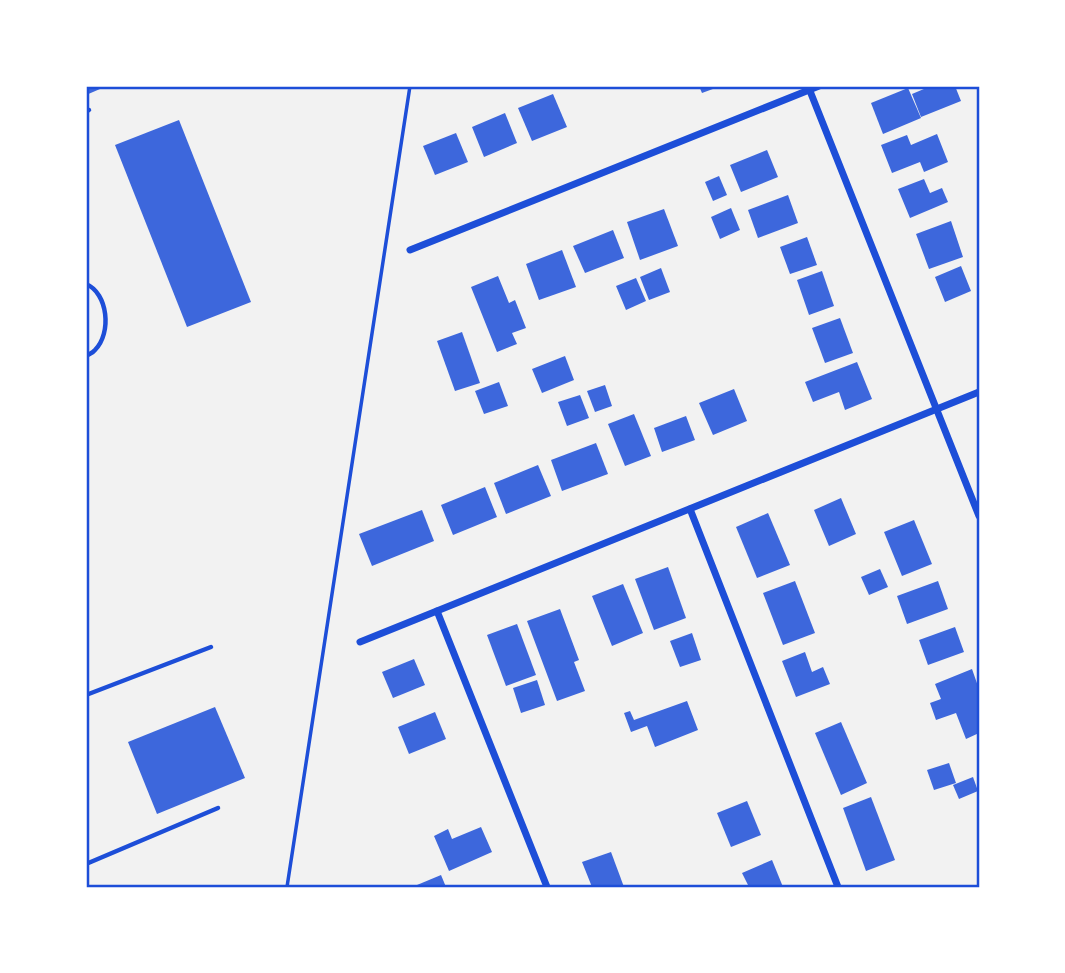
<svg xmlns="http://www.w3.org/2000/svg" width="1065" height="973" viewBox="0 0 1065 973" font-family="Mulish,sans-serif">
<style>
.building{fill:#3d67dc}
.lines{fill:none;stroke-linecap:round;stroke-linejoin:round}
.path{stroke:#1d4ed8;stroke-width:3.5}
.service{stroke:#1d4ed8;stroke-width:4.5}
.minor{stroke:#1d4ed8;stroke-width:7}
.neatline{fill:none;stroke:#1d4ed8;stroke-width:2.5}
</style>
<rect width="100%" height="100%" fill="#f2f2f2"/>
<!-- building -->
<g class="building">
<polygon points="86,86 99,86 100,89 86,95"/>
<polygon points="699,86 721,86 702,93"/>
<polygon points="931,86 955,86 961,101 921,117 912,94"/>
<polygon points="908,88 921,118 883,134 871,103"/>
<polygon points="553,94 567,127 532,141 518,108"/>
<polygon points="505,113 517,143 484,157 472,127"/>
<polygon points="179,120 251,302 187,327 115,145"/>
<polygon points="456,133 468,162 435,175 423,146"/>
<polygon points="937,134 948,162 924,172 920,162 892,173 881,145 907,135 911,145"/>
<polygon points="767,150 778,177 741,192 730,165"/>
<polygon points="719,176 727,195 713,201 705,182"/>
<polygon points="924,179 930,193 942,188 948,202 910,218 898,189"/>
<polygon points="788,195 798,223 758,238 748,210"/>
<polygon points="731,208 740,230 720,239 711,217"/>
<polygon points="664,209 678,246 640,260 627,222"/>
<polygon points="951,221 963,257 929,269 916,234"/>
<polygon points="613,230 624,258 585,273 573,246"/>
<polygon points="807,237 817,265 790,274 780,247"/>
<polygon points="562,250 576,287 539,300 526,264"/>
<polygon points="961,266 971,291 945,302 935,277"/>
<polygon points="661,268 670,292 649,300 640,277"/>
<polygon points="822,271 834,306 809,315 797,280"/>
<polygon points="498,276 509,303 515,300 526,328 512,333 517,344 497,352 471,287"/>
<polygon points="636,278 646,301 626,310 616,286"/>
<polygon points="840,318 853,353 825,363 812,328"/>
<polygon points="462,332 480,383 455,391 437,341"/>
<polygon points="565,356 574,380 542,393 532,369"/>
<polygon points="857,362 872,399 845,410 839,392 813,402 805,382"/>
<polygon points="499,382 508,406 484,414 475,391"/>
<polygon points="605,385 612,406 595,412 587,391"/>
<polygon points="734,389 747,421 713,435 699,403"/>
<polygon points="580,395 589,418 567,426 558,402"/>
<polygon points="634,414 651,456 625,466 608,424"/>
<polygon points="686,416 695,440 662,452 654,428"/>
<polygon points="596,443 608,474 562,491 551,460"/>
<polygon points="538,465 551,496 506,514 494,483"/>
<polygon points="485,487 497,517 453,535 441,505"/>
<polygon points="841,498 856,534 829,546 814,510"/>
<polygon points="422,510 434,541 372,566 359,534"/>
<polygon points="768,513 790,565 757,578 736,527"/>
<polygon points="914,520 932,564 902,576 884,532"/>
<polygon points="668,567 686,618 654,630 635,579"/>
<polygon points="880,569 888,587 869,595 861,577"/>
<polygon points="795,581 815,633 783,645 763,593"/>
<polygon points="938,581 948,609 907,624 897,596"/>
<polygon points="623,584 643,633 612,646 592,596"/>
<polygon points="560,609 579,660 574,662 585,691 557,701 527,621"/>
<polygon points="517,624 536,675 506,686 487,635"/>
<polygon points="955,627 964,652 928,665 919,640"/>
<polygon points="692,633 701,660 680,667 670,641"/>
<polygon points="805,652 812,672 823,667 830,684 796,697 782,661"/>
<polygon points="414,659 425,685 393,698 382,672"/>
<polygon points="972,669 979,689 979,733 966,739 956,713 936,720 930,703 941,699 935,684"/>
<polygon points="537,680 545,705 521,713 513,688"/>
<polygon points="687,701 698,730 655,747 647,726 631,732 624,713 630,711 634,720"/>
<polygon points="215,707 245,778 157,814 128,742"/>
<polygon points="435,712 446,739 409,754 398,727"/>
<polygon points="841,722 867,783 841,795 815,733"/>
<polygon points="949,763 956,783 934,790 927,770"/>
<polygon points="973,777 978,791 959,799 953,785"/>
<polygon points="871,797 895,860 866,871 843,808"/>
<polygon points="747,801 761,835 731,847 717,813"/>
<polygon points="481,827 492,852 449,871 434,836 448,829 452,839"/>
<polygon points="611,852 624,887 592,887 582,862"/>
<polygon points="772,860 783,887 749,887 742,873"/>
<polygon points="441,875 446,887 418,887 417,885"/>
</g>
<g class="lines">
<!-- path -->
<polyline class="path" points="287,887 410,86"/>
<!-- service -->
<g class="service">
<polyline points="86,112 89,110"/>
<path d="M86,284c22,9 26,49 9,66 -2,3 -6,4 -9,6"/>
<polyline points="86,695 211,647"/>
<polyline points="86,864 218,808"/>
</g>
<!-- minor -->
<g class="minor">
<polyline points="808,86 979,516"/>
<polyline points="410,250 819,86"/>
<polyline points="690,509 838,887"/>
<polyline points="437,611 547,887"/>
<polyline points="360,642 979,392"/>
</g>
</g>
<!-- border -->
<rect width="1065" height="973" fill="none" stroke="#ffffff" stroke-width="175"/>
<rect x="88" y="88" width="890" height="798" class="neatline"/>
</svg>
